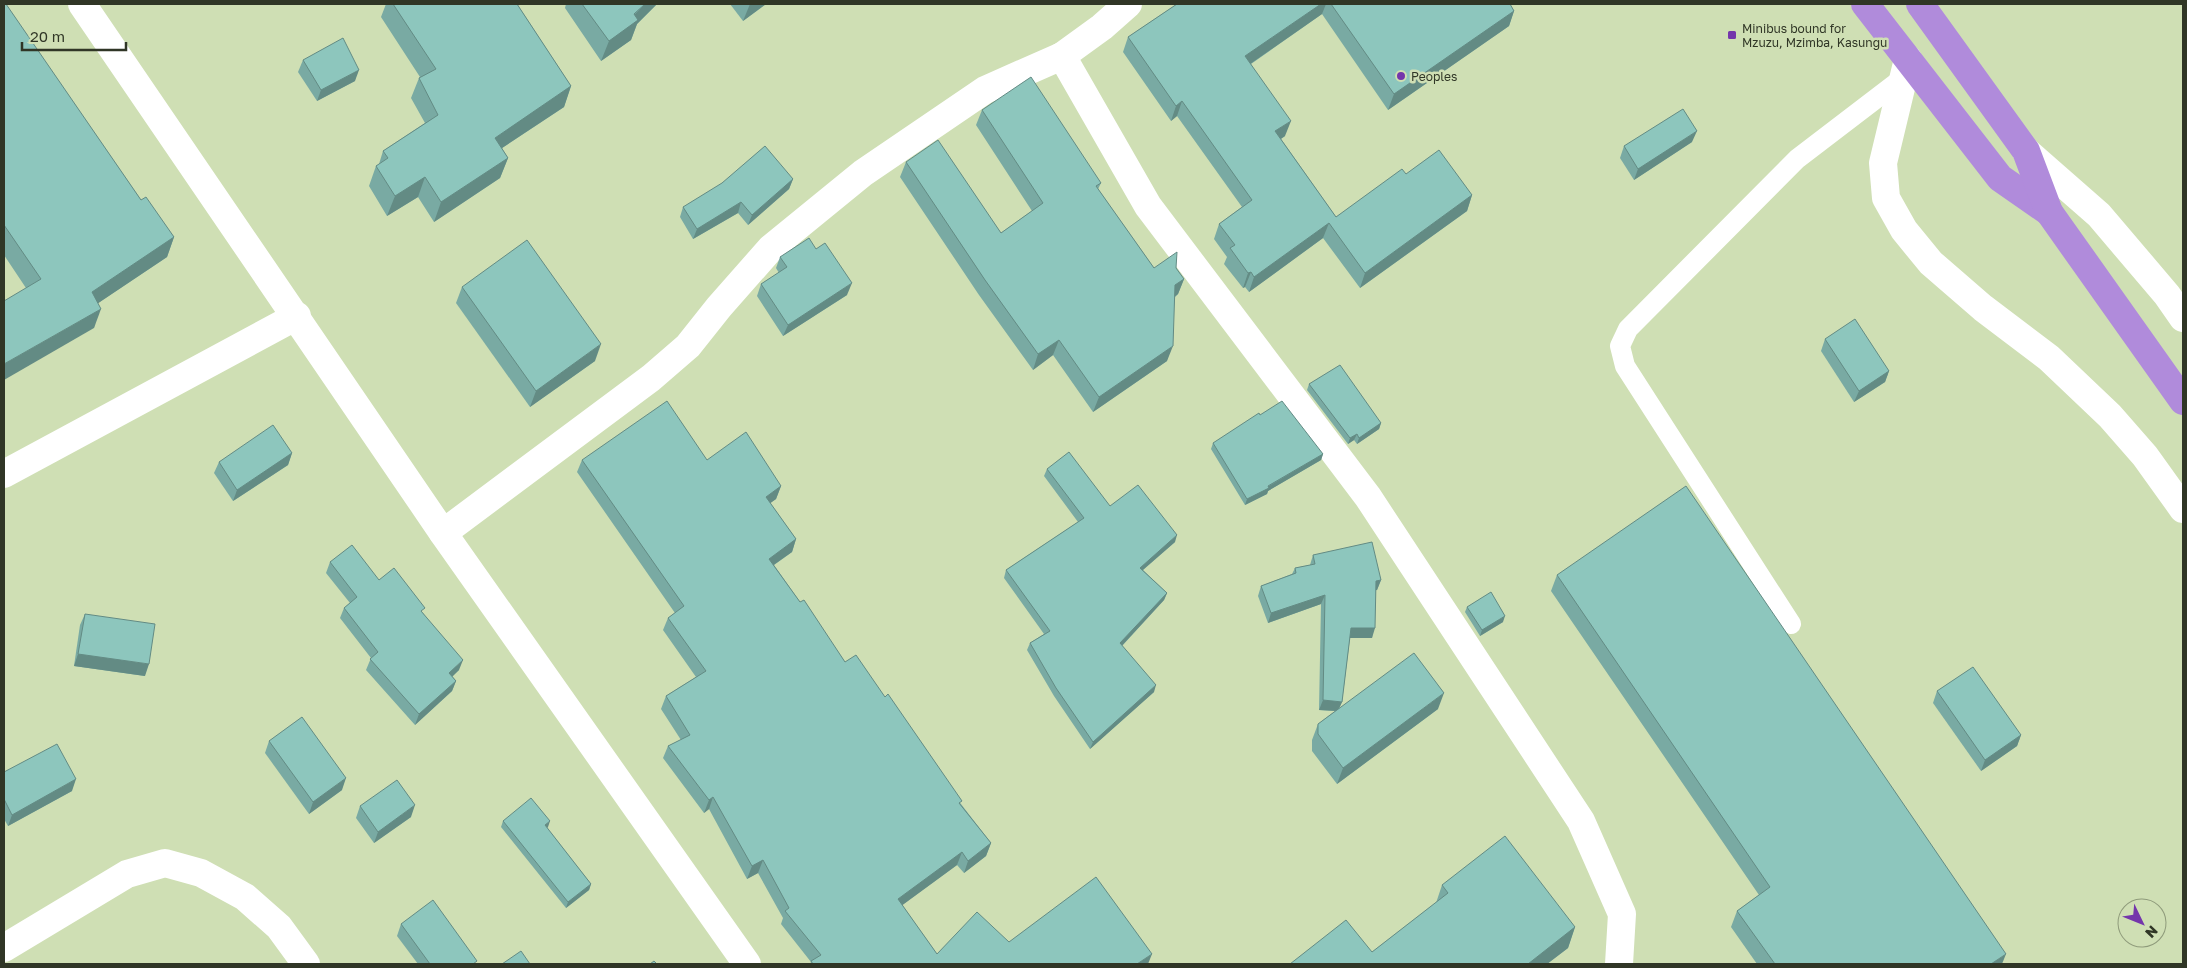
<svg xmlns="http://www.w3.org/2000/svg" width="2187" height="968" viewBox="0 0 2187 968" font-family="'Golos Text',sans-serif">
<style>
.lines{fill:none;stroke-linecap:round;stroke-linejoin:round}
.lane{stroke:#fff;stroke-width:20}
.street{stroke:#fff;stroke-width:28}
.highway{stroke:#b08bdb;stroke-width:28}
.wall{fill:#79aaa3}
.shaded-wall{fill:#638b84}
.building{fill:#8dc6bd;stroke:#638b84}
.poi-dot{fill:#7436ab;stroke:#cfdfb4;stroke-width:2}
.labels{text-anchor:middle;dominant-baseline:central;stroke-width:5;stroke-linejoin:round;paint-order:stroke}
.poi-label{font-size:12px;fill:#303626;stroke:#cfdfb4;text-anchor:start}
</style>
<rect width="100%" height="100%" fill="#cfdfb4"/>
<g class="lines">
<!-- lane -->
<polyline class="lane" points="1791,624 1625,366 1620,346 1628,329 1797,159 1903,78"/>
<!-- street -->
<g class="street">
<polyline points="82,4 443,533 747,964"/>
<polyline points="1062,56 1148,206 1368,497 1581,821 1622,914 1619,964"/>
<polyline points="1908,59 1883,163 1886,198 1904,230 1931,263 1983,308 2049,358 2110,416 2145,456 2183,509"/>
<polyline points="2026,151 2099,215 2167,295 2183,318"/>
<polyline points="4,474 297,316"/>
<polyline points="443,533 651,378 688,346 719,307 771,248 863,173 985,90 1062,56 1102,27 1128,4"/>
<polyline points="4,948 127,874 165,863 201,873 245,897 279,927 306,964"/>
</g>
<!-- highway -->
<g class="highway">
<polyline points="1865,4 2000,178 2049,212"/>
<polyline points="1920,4 2026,151 2049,212 2183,401"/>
</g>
</g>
<!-- wall -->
<g class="wall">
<polygon points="4,4 141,200 174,237 167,257 98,303 94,328 26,288 4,255"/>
<polygon points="386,4 517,4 571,86 564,107 502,148 508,158 500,178 434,222 418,197 387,216 369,186 376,166 379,164 383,151 425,123 411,98 419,78 420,77 381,17"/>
<polygon points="566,4 657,4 637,24 631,40 601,61 565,8"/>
<polygon points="730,4 766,4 743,21"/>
<polygon points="1177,4 1510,4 1514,11 1509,26 1388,110 1322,14 1251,64 1285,136 1281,139 1336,217 1406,174 1472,195 1467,211 1360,288 1323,238 1249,292 1245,287 1243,288 1224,264 1227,257 1214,239 1219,224 1242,207 1177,116 1171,121 1123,52 1128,37"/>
<polygon points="303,60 355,81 317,101 298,72"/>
<polygon points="982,110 1101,183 1098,189 1154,268 1176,268 1184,279 1178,294 1175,297 1167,361 1093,412 1053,355 1033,370 979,295 900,177 906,162 1001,233 1032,211 976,125"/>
<polygon points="1692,142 1634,180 1620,158 1624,146"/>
<polygon points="793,179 789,189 748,225 738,213 693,239 680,217 683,207"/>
<polygon points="816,249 847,295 783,336 757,296 761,284 779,273 776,268 780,257"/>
<polygon points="462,287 595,361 530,407 456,303"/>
<polygon points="1825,339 1889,371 1885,382 1854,402 1821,351"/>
<polygon points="1309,384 1381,423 1379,429 1357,444 1354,440 1348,444 1307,390"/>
<polygon points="1213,443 1323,454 1321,460 1268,491 1267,494 1245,505 1211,449"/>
<polygon points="292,453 288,465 233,501 214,473 219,462"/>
<polygon points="582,460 707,460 781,486 776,499 770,503 796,539 792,552 774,565 800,602 845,662 885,697 961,804 991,843 986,856 964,873 957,865 902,905 937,954 1009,942 1148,964 810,964 811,962 781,924 783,918 758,873 747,879 709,809 704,813 663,758 668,746 681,740 661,709 666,696 696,677 663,630 668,618 675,613 577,472"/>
<polygon points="1047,469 1110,506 1175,542 1143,570 1167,593 1164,600 1122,646 1154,692 1090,749 1054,696 1027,650 1030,643 1044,634 1004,578 1006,570 1078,522 1044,476"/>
<polygon points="1313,555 1381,580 1377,590 1376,590 1372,638 1350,638 1342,702 1339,708 1438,709 1337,784 1312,751 1312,740 1318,724 1335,711 1319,710 1321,604 1268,623 1258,596 1261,586 1292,574 1295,568 1310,565"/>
<polygon points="330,562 379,580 423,613 459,670 452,676 456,681 452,691 415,725 366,670 371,658 340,618 344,608 350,603 326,573"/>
<polygon points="1557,575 2002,964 1757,964 1731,927 1737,911 1759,895 1551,591"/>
<polygon points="1467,607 1503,622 1480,636 1465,612"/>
<polygon points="85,614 145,676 74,666 80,625"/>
<polygon points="1937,691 2021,735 2017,746 1981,771 1933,703"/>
<polygon points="269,741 342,790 309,814 265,753"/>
<polygon points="4,772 72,791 8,826 4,819"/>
<polygon points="360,806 411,817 374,843 356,818"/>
<polygon points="503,821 548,827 547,828 591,884 589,890 566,908 501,827"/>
<polygon points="1442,885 1575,927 1568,948 1547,964 1290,964 1372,952 1436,903"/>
<polygon points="401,924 476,964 418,964 397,936"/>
</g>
<!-- shaded-wall -->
<g class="shaded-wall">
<polygon points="645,4 657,4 637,24 631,40 601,61 609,41"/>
<polygon points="750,4 766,4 743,21"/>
<polygon points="1321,4 1326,4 1322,14 1240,71 1245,56"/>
<polygon points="1514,11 1509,26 1388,110 1394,94"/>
<polygon points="359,70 355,81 317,101 321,90"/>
<polygon points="571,86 564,107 487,158 495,138"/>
<polygon points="1182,101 1177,116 1171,121 1176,106"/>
<polygon points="1291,121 1285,136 1270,146 1275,131"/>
<polygon points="1697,131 1692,142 1634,180 1638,169"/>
<polygon points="508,158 500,178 434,222 441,202"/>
<polygon points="425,177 418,197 387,216 395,196"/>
<polygon points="793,179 789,189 748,225 752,215"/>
<polygon points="1472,195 1467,211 1360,288 1365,273"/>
<polygon points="741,202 738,213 693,239 697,229"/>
<polygon points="1329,223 1323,238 1249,292 1254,277"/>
<polygon points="174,237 167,257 85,312 92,292"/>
<polygon points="1251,272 1245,287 1243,288 1248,273"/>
<polygon points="1184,279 1178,294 1170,300 1175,285"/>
<polygon points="852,283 847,295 783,336 788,325"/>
<polygon points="101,309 94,328 4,380 4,364"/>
<polygon points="1059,340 1053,355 1033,370 1038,354"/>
<polygon points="601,344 595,361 530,407 536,391"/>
<polygon points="1173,346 1167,361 1093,412 1099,397"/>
<polygon points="1889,371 1885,382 1854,402 1859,391"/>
<polygon points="1381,423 1379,429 1357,444 1359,438"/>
<polygon points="1357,434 1354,440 1348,444 1350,438"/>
<polygon points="292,453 288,465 233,501 237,490"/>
<polygon points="1323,454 1321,460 1268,491 1267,494 1245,505 1247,499"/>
<polygon points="781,486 776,499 761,510 766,497"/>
<polygon points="1177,535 1175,542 1137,575 1140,568"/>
<polygon points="796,539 792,552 765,571 769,559"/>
<polygon points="1381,580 1377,590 1372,591 1376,581"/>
<polygon points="1167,593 1164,600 1117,651 1120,643"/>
<polygon points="1325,595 1321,604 1268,623 1271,613"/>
<polygon points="1505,616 1503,622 1480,636 1482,630"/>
<polygon points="1351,628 1375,628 1372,638 1347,638"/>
<polygon points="78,654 149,664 145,676 74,666"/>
<polygon points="463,660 459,670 445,684 449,673"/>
<polygon points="456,681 452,691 415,725 419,714"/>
<polygon points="1156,685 1154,692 1090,749 1093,742"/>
<polygon points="1444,693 1438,709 1337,784 1343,768"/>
<polygon points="1323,700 1342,702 1338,711 1319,710"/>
<polygon points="2021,735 2017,746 1981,771 1985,760"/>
<polygon points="346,778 342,790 309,814 313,802"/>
<polygon points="76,779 72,791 8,826 12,815"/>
<polygon points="713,797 709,809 704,813 709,800"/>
<polygon points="415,805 411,817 374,843 378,832"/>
<polygon points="550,821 548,827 543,831 545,825"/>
<polygon points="991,843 986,856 964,873 968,861"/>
<polygon points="962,852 957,865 893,912 898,899"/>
<polygon points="763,860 758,873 747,879 752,866"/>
<polygon points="591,884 589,890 566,908 568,902"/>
<polygon points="1575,927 1568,948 1547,964 1528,964"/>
<polygon points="1152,954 1148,964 1137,964"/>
<polygon points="2006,954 2002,964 1991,964"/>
</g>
<!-- building -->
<g class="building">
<polygon points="4,4 6,4 141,200 146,197 174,237 92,292 101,309 4,364 4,301 41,279 4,225"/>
<polygon points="393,4 517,4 571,86 495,138 508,158 441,202 425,177 395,196 376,166 388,158 383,151 438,115 419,78 436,69"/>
<polygon points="582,4 645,4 634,14 638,20 609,41"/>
<polygon points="1177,4 1321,4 1245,56 1291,121 1275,131 1336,217 1402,169 1406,174 1439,150 1472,195 1365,273 1329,223 1254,277 1251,272 1248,273 1230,248 1235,245 1219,224 1252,200 1182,101 1176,106 1128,37"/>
<polygon points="1331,4 1510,4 1514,11 1394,94"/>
<polygon points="343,38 359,70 321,90 303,60"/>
<polygon points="1031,77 1101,183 1096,186 1154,268 1177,252 1176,268 1184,279 1175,285 1173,346 1099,397 1059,340 1038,354 985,280 906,162 938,140 1001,233 1043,203 982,110"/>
<polygon points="1683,109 1697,131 1638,169 1624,146"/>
<polygon points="765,146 793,179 752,215 741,202 697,229 683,207 722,183"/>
<polygon points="809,238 816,249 825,243 852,283 788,325 761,284 787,267 780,257"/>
<polygon points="527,240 601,344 536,391 462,287"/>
<polygon points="1855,319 1889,371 1859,391 1825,339"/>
<polygon points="1340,365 1381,423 1359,438 1357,434 1350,438 1309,384"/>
<polygon points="667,401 707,460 746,432 781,486 766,497 796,539 769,559 800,602 804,600 845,662 856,655 885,697 888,694 962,801 959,803 991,843 968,861 962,852 898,899 937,954 977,912 1009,942 1096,877 1152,954 1137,964 813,964 811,961 821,955 785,911 789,908 763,860 752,866 713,797 709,800 668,746 690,735 666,696 706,671 668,618 684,606 582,460"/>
<polygon points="1282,401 1323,454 1268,486 1269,488 1247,499 1213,443 1259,413 1260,415"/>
<polygon points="273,425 292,453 237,490 219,462"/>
<polygon points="1069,452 1110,506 1138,485 1177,535 1140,568 1167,593 1120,643 1156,685 1093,742 1056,688 1030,643 1050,631 1006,570 1084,518 1047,469"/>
<polygon points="1686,486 2006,954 1991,964 1775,964 1737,911 1770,887 1557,575"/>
<polygon points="1372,542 1381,580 1376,581 1375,628 1351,628 1342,702 1323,700 1325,595 1271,613 1261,586 1296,573 1295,568 1315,564 1313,555"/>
<polygon points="352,545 379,580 394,568 425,608 421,611 463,660 449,673 456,681 419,714 370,659 378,652 344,608 357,597 330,562"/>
<polygon points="1491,592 1505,616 1482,630 1467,607"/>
<polygon points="85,614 155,624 149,664 78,654"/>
<polygon points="1414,653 1444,693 1343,768 1318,734 1318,724"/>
<polygon points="1973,667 2021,735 1985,760 1937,691"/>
<polygon points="302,717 346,778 313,802 269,741"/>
<polygon points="57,744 76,779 12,815 4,799 4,772"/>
<polygon points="397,780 415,805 378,832 360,806"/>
<polygon points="531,798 550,821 545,825 591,884 568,902 503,821"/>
<polygon points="1505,836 1575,927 1528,964 1290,964 1346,920 1372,952 1448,893 1442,885"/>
<polygon points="433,900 477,961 473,964 430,964 401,924"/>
<polygon points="521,951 530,964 502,964"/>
<polygon points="654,961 657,964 650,964"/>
</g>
<!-- markers -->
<g class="poi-dot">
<rect x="1727" y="30" width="10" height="10" rx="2.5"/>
<circle cx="1401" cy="76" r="5"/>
</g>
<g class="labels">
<!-- poi labels -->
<g class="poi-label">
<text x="1742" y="28">Minibus bound for<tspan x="1742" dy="14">Mzuzu, Mzimba, Kasungu</tspan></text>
<text x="1411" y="76">Peoples</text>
</g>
</g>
<!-- border -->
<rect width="2187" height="968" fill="none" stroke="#303626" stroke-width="10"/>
<!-- north arrow -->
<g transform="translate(2142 923) rotate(133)"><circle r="24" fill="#cfdfb4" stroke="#8f9b7b"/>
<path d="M0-4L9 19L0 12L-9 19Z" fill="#7436ab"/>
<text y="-8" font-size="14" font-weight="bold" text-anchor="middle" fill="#303626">N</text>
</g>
<!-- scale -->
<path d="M22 42v8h104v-8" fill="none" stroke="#303626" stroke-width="2.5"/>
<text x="30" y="42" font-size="15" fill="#303626" stroke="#cfdfb4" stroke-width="4" paint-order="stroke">20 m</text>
</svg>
